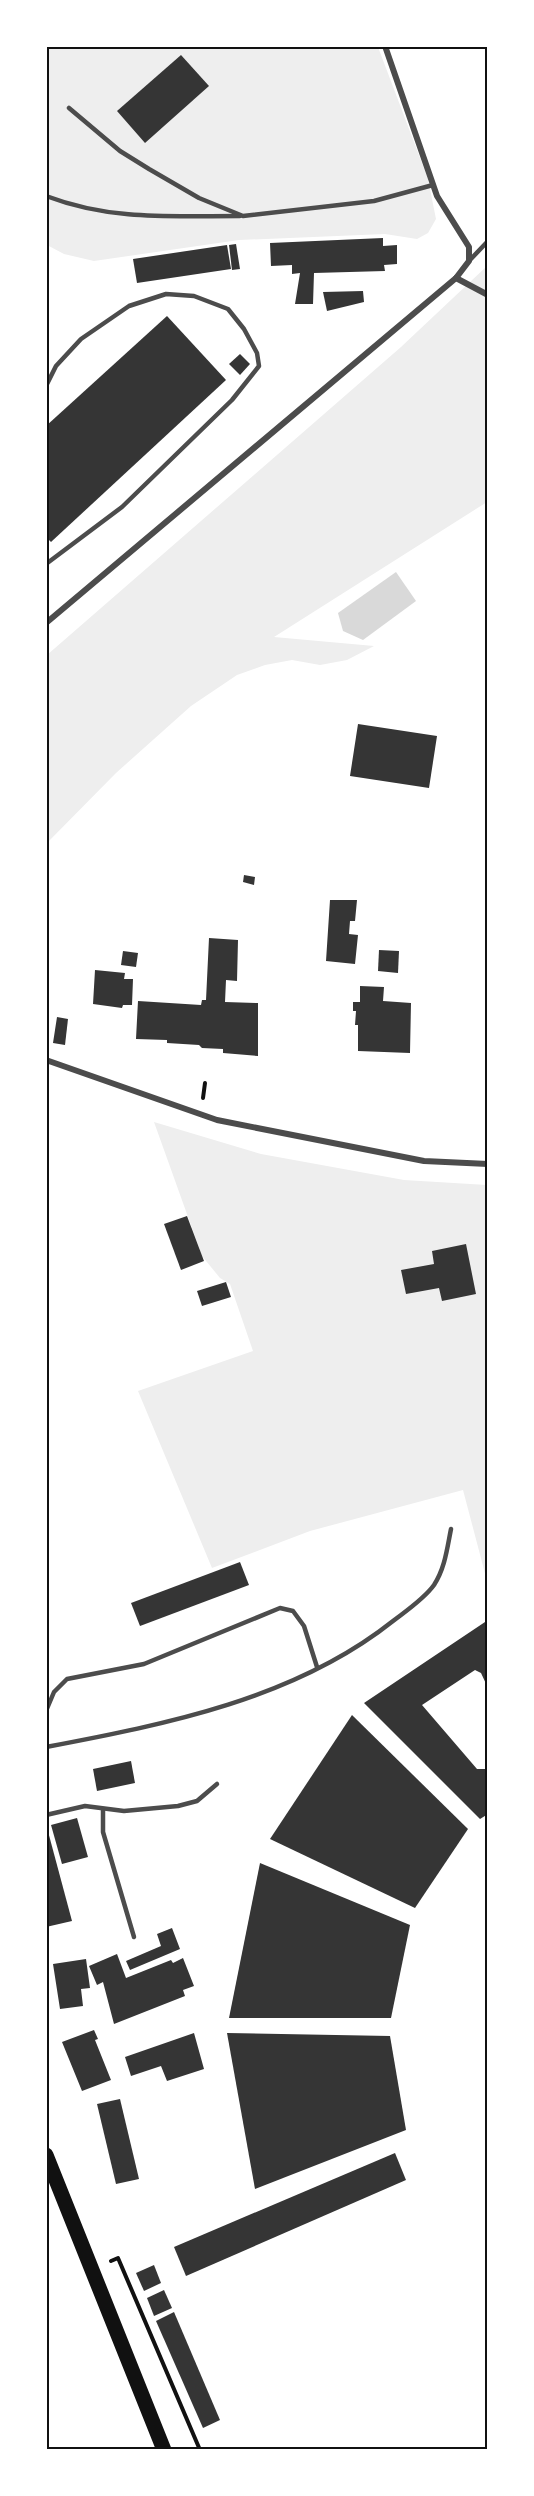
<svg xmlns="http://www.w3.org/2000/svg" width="534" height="2496" viewBox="0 0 534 2496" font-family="'Noto Sans',sans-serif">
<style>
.green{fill:#eee}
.water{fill:#d9d9d9}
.building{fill:#353535}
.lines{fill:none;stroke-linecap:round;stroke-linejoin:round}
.path{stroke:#111;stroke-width:4}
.service{stroke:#4c4c4c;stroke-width:4.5}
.minor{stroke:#4c4c4c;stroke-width:6}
.primary{stroke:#111;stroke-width:15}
.neatline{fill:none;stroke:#111;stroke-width:2}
</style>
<rect width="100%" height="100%" fill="#fff"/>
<!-- green -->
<g class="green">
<polygon points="46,47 378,47 428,179 436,219 428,233 417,239 385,234 239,240 94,261 64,254 47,245"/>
<polygon points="487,266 487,502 274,637 374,646 347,660 320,665 292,660 265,665 237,675 191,706 116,773 47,843 47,655 401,347"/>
<polygon points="154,1122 261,1154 404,1180 487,1185 487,1581 463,1490 310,1531 212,1568 138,1391 253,1351 230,1284 220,1278 202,1256"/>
</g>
<!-- water -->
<polygon class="water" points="396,572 416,601 363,640 343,631 338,613"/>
<!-- building -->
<g class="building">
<polygon points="181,55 209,86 145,143 117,111"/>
<polygon points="383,238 383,246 397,245 397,264 384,265 385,271 314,273 313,304 295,304 300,273 292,274 292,265 271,266 270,243"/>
<polygon points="236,244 240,269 232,270 229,245"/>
<polygon points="227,245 231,269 137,283 133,259"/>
<polygon points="363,291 364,302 327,311 323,292"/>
<polygon points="167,316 226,380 51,542 46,537 46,426"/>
<polygon points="240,354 250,364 240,375 229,364"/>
<polygon points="358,724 437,736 429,788 350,776"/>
<polygon points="244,875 255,877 254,885 243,882"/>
<polygon points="330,900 357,900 355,921 350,921 349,934 358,935 355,964 326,961"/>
<polygon points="209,938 238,940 237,981 226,980 225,1002 258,1003 258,1056 223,1053 223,1049 202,1048 199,1045 167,1043 167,1040 136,1039 138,1001 201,1005 202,1000 206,1000"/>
<polygon points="379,950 399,951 398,973 378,971"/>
<polygon points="123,951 138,953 136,967 121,965"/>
<polygon points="95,970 125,973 124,979 133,979 132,1005 123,1005 122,1008 93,1004"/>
<polygon points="360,986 384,987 383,1001 411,1003 410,1053 358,1051 358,1025 355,1025 356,1011 353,1011 353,1002 360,1002"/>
<polygon points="57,1017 68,1019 65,1045 53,1043"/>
<polygon points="187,1216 204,1261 181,1270 164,1224"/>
<polygon points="466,1244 476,1294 442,1301 439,1288 406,1294 401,1270 434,1264 432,1251"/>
<polygon points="226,1282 231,1297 202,1306 197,1291"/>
<polygon points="240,1562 249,1585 140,1626 131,1603"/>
<polygon points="488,1620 488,1688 481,1673 475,1670 422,1705 477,1769 488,1769 488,1814 480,1819 364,1703"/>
<polygon points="352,1715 468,1829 415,1908 270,1839"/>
<polygon points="131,1761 135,1783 97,1791 93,1769"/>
<polygon points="77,1818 88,1857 62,1864 51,1825"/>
<polygon points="46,1824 72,1921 46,1927"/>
<polygon points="260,1863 410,1925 391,2018 229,2018"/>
<polygon points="172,1928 180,1949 130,1970 126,1961 161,1946 157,1934"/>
<polygon points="117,1954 126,1978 171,1960 173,1963 183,1958 194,1986 183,1990 185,1996 114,2024 103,1982 97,1985 89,1966"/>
<polygon points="86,1959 90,1988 81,1989 83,2006 60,2009 53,1964"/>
<polygon points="94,2030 98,2039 95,2040 111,2080 82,2091 62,2042"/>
<polygon points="194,2033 204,2069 167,2081 161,2066 131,2076 125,2057"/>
<polygon points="227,2033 390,2036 406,2130 255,2189"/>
<polygon points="120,2099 139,2179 116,2184 97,2104"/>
<polygon points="395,2153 406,2180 186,2276 174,2247"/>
<polygon points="154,2265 161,2283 144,2291 136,2273"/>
<polygon points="164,2290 172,2308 154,2316 147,2298"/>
<polygon points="174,2312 220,2420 203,2428 156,2321"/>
</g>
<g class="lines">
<!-- path -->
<g class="path">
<polyline points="203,1098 205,1083"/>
<polyline points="111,2261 118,2258 200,2450"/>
</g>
<!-- service -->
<g class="service">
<polyline points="69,108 120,151 149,169 199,198 243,216 374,201 433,185"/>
<path d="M46,196c66,25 126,20 194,20"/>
<polyline points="469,261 488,241"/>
<polyline points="46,386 56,366 81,339 129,306 166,294 194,296 228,309 244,329 257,353 259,366 232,400 122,507 46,564"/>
<polyline points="46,1711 54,1692 67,1679 144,1664 280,1608 293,1611 304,1626 317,1667"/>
<path d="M46,1747c121,-23 249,-48 347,-126 13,-10 31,-22 41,-36 11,-17 13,-36 17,-56"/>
<polyline points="103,1810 103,1832 134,1937"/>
<polyline points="46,1815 85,1806 124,1811 178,1806 197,1801 217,1784"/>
</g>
<!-- minor -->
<g class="minor">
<polyline points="456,278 488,295"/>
<polyline points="46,623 456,278 469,261 469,247 437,196 385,46"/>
<polyline points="46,1060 217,1120 424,1161 488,1164"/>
</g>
<!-- primary -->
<polyline class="primary" points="46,2155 164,2450"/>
</g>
<!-- border -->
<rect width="534" height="2496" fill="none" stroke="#ffffff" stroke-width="96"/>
<rect x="48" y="48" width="438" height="2400" class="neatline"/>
</svg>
